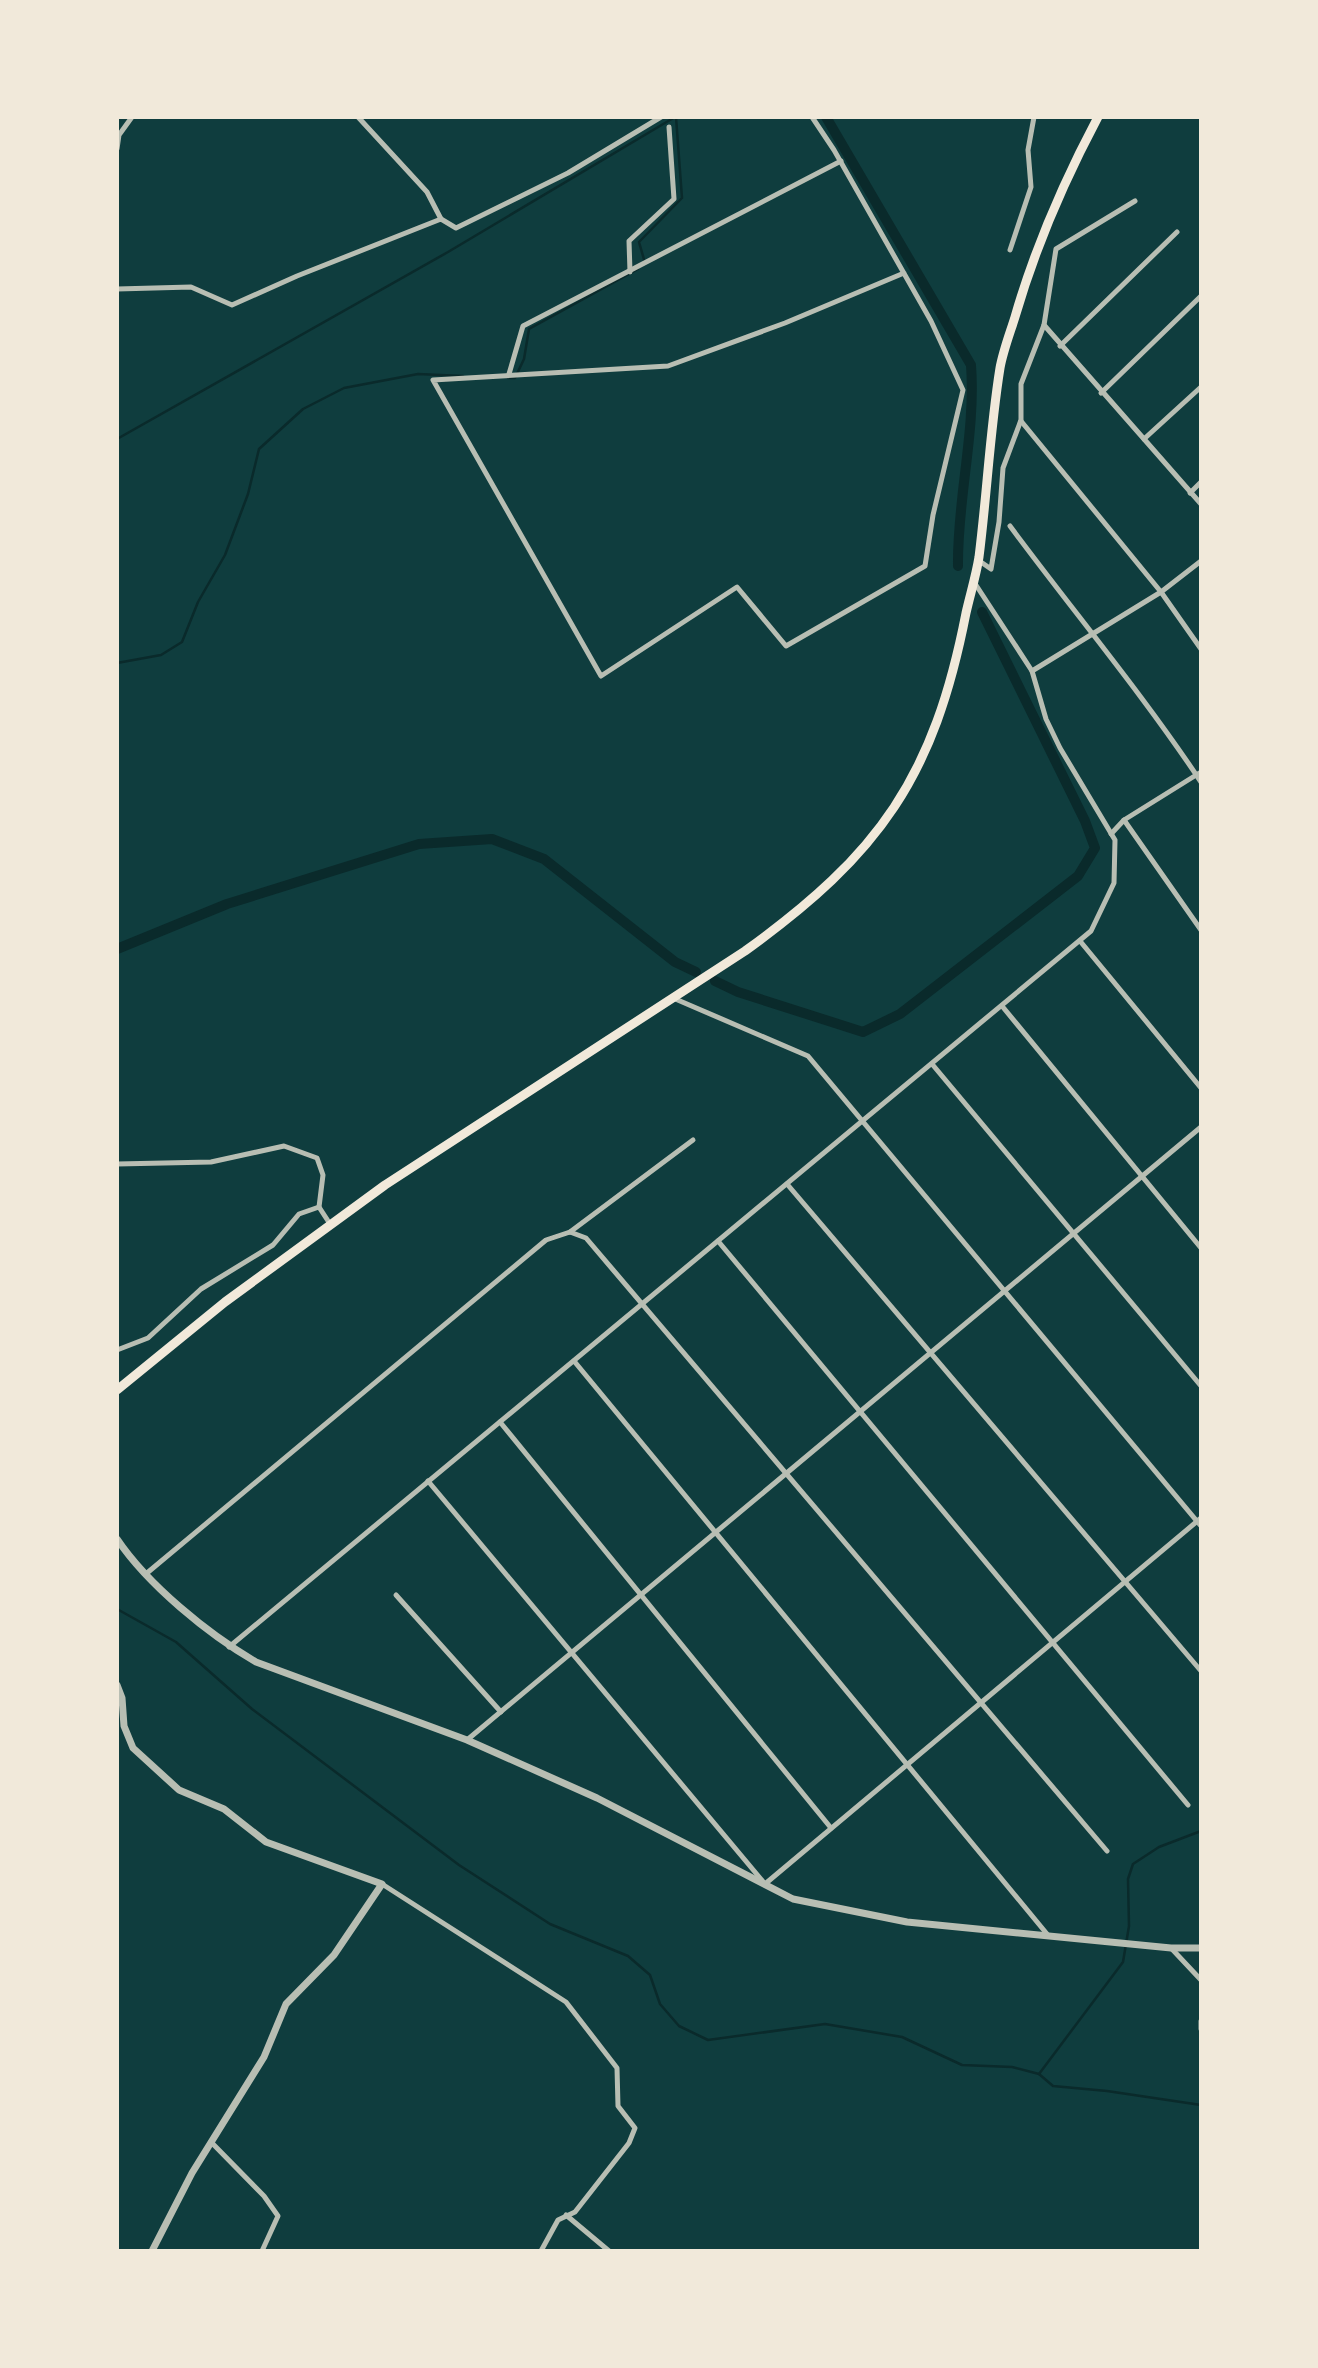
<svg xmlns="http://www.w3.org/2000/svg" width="1318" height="2368" viewBox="0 0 1318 2368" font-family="'Roboto Condensed',sans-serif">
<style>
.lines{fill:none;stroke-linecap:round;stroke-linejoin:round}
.stream{stroke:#0a2a2b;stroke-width:2.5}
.canal{stroke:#0a2a2b;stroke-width:10}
.minor{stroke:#b8beb3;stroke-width:5}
.tertiary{stroke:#b8beb3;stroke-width:7}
.trunk{stroke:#f1e9da;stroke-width:9}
</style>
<rect width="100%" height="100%" fill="#0f3d3e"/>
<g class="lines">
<!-- stream -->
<g class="stream">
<polyline points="645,263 639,242 682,198 676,117"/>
<polyline points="508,378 515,378 524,359 529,329 638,269"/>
<polyline points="117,439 448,252 675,117"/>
<polyline points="117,663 161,655 182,642 198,602 225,555 248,494 259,449 303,409 344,388 418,374 463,376"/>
<polyline points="117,1609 176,1642 252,1709 459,1865 550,1924 628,1956 650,1975 660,2004 679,2026 708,2040 825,2024 902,2037 962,2065 1012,2067 1039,2074 1053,2086 1107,2091 1201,2105"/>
<polyline points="1039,2074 1123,1962 1129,1926 1128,1879 1133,1864 1159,1847 1201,1831"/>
</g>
<!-- canal -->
<g class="canal">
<path d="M826,117l145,248c5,67 -14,134 -13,201"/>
<polyline points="117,949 227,904 419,844 492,839 544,859 675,962 696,972"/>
<polyline points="715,981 738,992 863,1032 900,1014 1078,876 1095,848 1085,821 982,612"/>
</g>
<!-- minor -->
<g class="minor">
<polyline points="358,117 427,192 441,219"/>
<polyline points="812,117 834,150 931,321 963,390 933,515 925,566 786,646 737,587 601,676 433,380 668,366 785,323 904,273"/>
<polyline points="117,149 119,135 132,117"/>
<polyline points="1010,250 1031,187 1028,150 1034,117"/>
<polyline points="630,272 629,241 674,199 669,127"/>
<polyline points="117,289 191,287 232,305 297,276 441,219 456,228 568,173 661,117"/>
<polyline points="1044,325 1201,504"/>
<polyline points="1060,346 1177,232"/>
<polyline points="509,374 523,326 841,161"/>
<polyline points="1101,393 1201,296"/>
<polyline points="1021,421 1161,592 1201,649"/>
<polyline points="1144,439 1201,387"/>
<polyline points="1190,493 1201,482"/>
<path d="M1010,526c63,85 132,167 191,256"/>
<polyline points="978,560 991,569 999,522 1003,468 1021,420 1021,384 1044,325 1056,249 1135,201"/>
<polyline points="1032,671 1161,592 1201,561"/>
<polyline points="1124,820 1201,930"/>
<polyline points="1111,834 1124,820 1201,772"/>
<polyline points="1080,941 1201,1088"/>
<polyline points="673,998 808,1056 1201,1526"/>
<polyline points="1002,1006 1201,1248"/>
<polyline points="932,1064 1201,1386"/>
<polyline points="117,1164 211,1162 284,1146 317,1158 323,1175 319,1207 330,1224"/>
<polyline points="787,1184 1201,1671"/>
<polyline points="570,1232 693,1140"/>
<polyline points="718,1241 1188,1805"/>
<polyline points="117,1350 148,1338 201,1289 273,1245 299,1214 319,1207"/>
<polyline points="574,1361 1047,1934"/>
<polyline points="500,1422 831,1828"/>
<polyline points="428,1481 765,1884 1201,1518"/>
<polyline points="147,1573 546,1240 570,1232 586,1238 1107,1851"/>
<polyline points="396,1595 501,1712"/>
<polyline points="229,1647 1091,931 1114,883 1115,840 1060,748 1046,719 1032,671 974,582"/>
<polyline points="467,1740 1201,1127"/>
<polyline points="382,1884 566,2002 617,2068 618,2106 635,2128 629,2143 575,2212 558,2220 541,2251"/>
<polyline points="1171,1948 1201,1980"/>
<polyline points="1201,2021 1201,2029"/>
<polyline points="211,2142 264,2196 278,2216 262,2251"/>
<polyline points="566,2215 609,2251"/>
</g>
<!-- tertiary -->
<g class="tertiary">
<path d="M117,1539c31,46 91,95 139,123l211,78 130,58 196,101 114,23 264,26h30"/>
<polyline points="117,1685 122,1698 124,1726 133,1748 179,1790 224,1809 266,1842 382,1884 334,1955 286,2004 264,2057 192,2173 152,2251"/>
</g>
<!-- trunk -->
<path class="trunk" d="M117,1390l108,-88 160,-117 360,-234c135,-97 189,-174 221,-338 4,-18 10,-37 13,-56 8,-63 11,-127 21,-189 3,-17 10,-35 15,-51 20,-69 49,-136 83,-200"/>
</g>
<!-- border -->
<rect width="1318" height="2368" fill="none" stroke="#f1e9da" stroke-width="238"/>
</svg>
